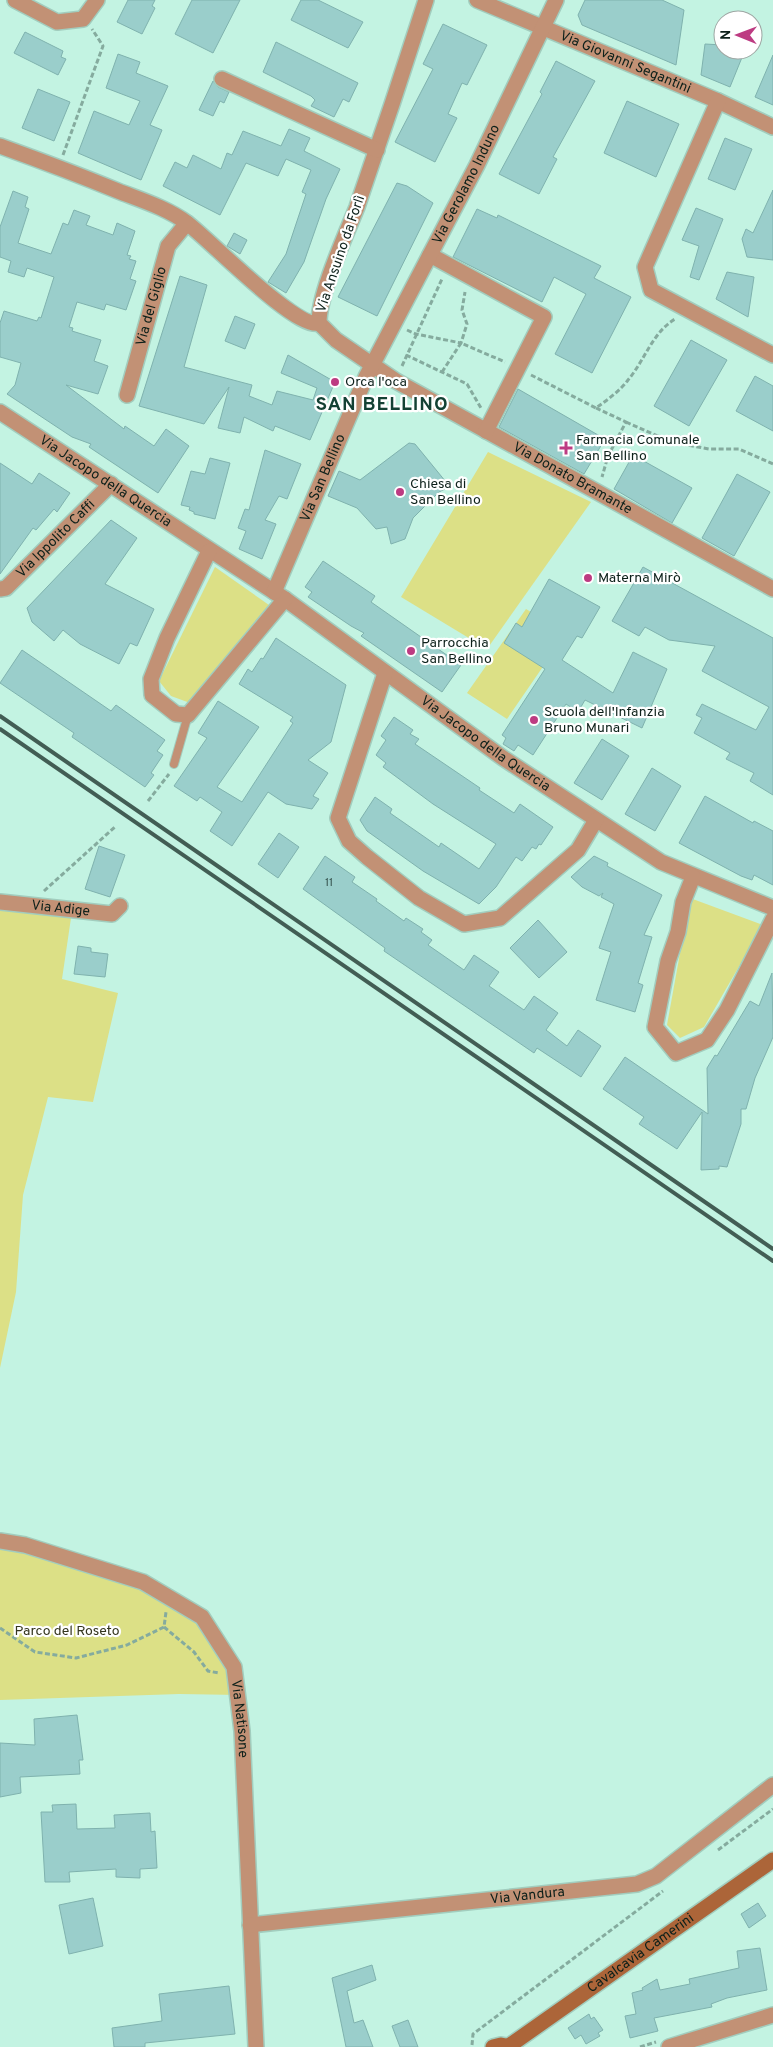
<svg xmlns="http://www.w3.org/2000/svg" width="773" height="2047" viewBox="0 0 773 2047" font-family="Overpass,sans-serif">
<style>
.green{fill:#dce086}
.building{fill:#9acecb;stroke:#7fb2ae}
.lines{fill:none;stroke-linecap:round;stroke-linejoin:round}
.lane-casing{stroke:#a2cdbe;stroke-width:10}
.street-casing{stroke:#a2cdbe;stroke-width:18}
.secondary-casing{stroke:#a2cdbe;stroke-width:18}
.path{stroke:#85ab9e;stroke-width:3;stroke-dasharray:5 2.5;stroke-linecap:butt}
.lane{stroke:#c29175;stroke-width:8}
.street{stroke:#c29175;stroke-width:15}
.secondary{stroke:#ac6539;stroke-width:15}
.rail{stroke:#425d54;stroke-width:4}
.poi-dot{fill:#bd3b82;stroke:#fff;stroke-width:2}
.labels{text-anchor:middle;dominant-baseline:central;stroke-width:4.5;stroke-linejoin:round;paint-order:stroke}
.number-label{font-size:11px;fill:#304c46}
.street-label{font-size:14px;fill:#0d201a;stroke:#fff}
.poi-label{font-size:14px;fill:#0d201a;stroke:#fff;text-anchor:start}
.park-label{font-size:14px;fill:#34351e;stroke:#fff}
.district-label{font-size:19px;font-weight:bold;letter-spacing:1px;fill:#144134;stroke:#fff}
</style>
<rect width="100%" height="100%" fill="#c3f3e2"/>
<!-- green -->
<g class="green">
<polygon points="488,452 591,502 487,649 401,597"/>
<polygon points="215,567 269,605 190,703 171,696 159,681"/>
<polygon points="526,609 566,633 507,719 467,693"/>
<polygon points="690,898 763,925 704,1027 680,1038 667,1025"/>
<polygon points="0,904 71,918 62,979 118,993 93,1102 48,1097 23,1195 16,1292 0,1368"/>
<polygon points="0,1545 142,1586 199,1620 231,1669 240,1695 179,1694 0,1700"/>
</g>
<!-- building -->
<g class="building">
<polygon points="128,0 155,0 152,6 155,8 142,34 117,22"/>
<polygon points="192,0 240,0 213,53 175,34"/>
<polygon points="301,0 318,0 363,22 348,48 291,20"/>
<polygon points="585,0 662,0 684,10 676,65 582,25 578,15"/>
<polygon points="443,24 487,45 467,85 462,83 448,114 457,118 435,162 395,142 433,69 423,64"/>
<polygon points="25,32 63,51 61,57 66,59 58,75 14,53"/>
<polygon points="276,42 358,83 349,102 343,99 334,117 311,106 315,100 311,96 263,72"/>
<polygon points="705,44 723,45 723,50 745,50 730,87 701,75"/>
<polygon points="118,54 140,62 136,73 168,86 150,125 162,130 141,180 78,153 94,111 129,125 140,101 106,88"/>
<polygon points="773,55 773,105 755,97"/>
<polygon points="556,61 595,81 553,157 557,159 539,194 499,174 542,94 540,92"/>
<polygon points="213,81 218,87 229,92 224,103 220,101 213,116 199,110"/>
<polygon points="38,89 70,102 54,141 22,128"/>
<polygon points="627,101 679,124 656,177 604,153"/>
<polygon points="289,129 310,138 304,151 340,169 326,199 304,262 286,293 268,282 286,254 306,194 302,192 311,170 286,159 278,176 246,163 220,215 163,186 175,162 187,168 193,155 221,169 227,153 232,155 243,131 281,146"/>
<polygon points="725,138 752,149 735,190 708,179"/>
<polygon points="397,183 407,186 433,203 377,316 338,297"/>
<polygon points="773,190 773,260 747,257 742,239 746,229 753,233"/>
<polygon points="13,191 28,197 25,207 29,209 18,243 51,254 63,223 68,225 74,210 90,216 86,225 113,235 117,223 135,231 127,255 131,256 129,259 136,261 130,279 136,281 126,310 106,304 104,310 77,302 69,327 73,328 72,331 101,340 94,361 108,366 98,394 66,385 124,429 125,426 154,446 166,429 189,446 158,493 89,447 91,444 72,437 7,394 15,385 21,363 0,357 0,323 4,311 37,321 39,317 41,318 54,277 27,268 24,277 8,272 11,261 0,257 0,227"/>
<polygon points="696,208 723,219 699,280 690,277 699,246 682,240"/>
<polygon points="477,209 497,218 498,215 601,266 594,278 631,297 592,373 555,354 586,294 554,277 542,302 453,257"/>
<polygon points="234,233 247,240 240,254 227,246"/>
<polygon points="727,272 754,277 748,317 716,299"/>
<polygon points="180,276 207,285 184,367 252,385 249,396 272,405 277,391 313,400 317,388 281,373 288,355 335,382 310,440 275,426 273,431 244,417 240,433 218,428 229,387 204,424 139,406"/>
<polygon points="235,316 255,324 245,349 225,341"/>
<polygon points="691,340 727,360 689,426 654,406"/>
<polygon points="755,376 773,386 773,431 736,411"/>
<polygon points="518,389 605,439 584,474 499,427"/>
<polygon points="409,443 415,444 446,482 445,489 439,492 413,518 405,539 391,544 387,527 376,529 357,508 328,496 339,471 360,480"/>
<polygon points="265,450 301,464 287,499 279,496 265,520 276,524 262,559 239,549 246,531 238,528 245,509 249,510"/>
<polygon points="633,455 692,488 672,523 614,489"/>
<polygon points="210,458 230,463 215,519 194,514 194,512 189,510 190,507 181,505 191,471 205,474"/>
<polygon points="0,463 32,484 39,473 70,493 57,512 54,509 36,530 33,528 0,574"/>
<polygon points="737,474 770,492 734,556 702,538"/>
<polygon points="111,520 137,538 105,584 154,609 137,646 130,643 119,664 80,644 63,630 54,641 32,622 27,608"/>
<polygon points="323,561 375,596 371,602 461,665 442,692 361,636 364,633 351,626 308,597 312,592 305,587"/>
<polygon points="643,567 773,638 773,795 750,781 754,773 726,759 730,753 694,733 702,718 696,715 702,704 756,730 769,707 702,671 715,646 669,640 645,627 639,636 612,621"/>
<polygon points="549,579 600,607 582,638 577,636 562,660 613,693 633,652 667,669 642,728 585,700 578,712 566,704 533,755 518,745 514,751 503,744 506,738 502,735 545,669 504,643 516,623 522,627"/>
<polygon points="276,638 346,685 331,742 308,760 328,773 313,796 319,799 312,809 286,804 268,792 232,846 210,831 222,812 200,797 197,801 174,786 207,738 198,733 218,701 259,727 217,787 242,802 293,723 290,721 293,717 239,684 248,669 252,672 261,658 263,659"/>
<polygon points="22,650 111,711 116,705 165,740 157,751 163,755 151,773 154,775 145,787 72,737 74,733 0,683"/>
<polygon points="394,717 413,730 410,734 419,739 415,744 480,788 479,790 514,813 520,804 553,827 541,845 539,844 536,849 532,847 522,861 516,857 496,887 479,904 423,871 367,831 360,820 375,797 392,809 390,813 439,847 441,843 479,869 496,844 433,804 383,767 386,763 376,755 386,740 381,736"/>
<polygon points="602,739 629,756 602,800 574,783"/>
<polygon points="652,768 681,786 655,831 625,814"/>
<polygon points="705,796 753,823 754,821 773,831 773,885 754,875 752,880 741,876 679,843"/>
<polygon points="279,833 299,847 278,878 258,864"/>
<polygon points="99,846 125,855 110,897 85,889"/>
<polygon points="325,856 355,877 352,882 377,899 376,901 404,921 406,918 423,929 421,932 432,940 428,945 464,970 474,955 499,972 489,986 524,1010 534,996 558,1013 546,1030 567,1046 578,1030 601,1046 581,1077 537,1048 534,1053 384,951 385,948 303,889"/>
<polygon points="594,856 608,863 607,866 662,895 644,935 652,937 638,983 643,985 635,1012 596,1000 611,952 599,948 614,904 601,897 603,893 599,896 582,887 571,877"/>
<polygon points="538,920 567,952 539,978 510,948"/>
<polygon points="78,946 91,948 91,952 108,954 105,977 74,974"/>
<polygon points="772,973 773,1037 755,1078 746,1109 741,1109 741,1124 727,1167 719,1166 719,1169 701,1170 702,1112 677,1149 639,1124 644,1117 603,1089 625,1057 708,1114 707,1068 715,1055 717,1056 750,1001 759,1006"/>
<polygon points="77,1715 83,1760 79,1760 80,1774 20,1777 21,1793 0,1797 0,1743 35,1745 34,1719"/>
<polygon points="76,1804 77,1829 115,1828 114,1815 150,1813 151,1832 155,1831 157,1868 140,1869 140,1878 116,1877 116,1869 69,1872 70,1882 45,1882 41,1812 53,1812 52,1805"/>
<polygon points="93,1898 103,1946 69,1954 59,1905"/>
<polygon points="758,1903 766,1916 749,1928 741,1914"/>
<polygon points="760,1948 767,1990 727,1998 711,2004 712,2007 654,2018 658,2031 630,2038 625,2016 636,2014 632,1993 643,1990 642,1988 657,1979 660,1990 690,1984 689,1979 739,1968 737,1951"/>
<polygon points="372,1965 376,1980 347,1991 354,2023 363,2020 373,2047 346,2047 332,1978"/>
<polygon points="229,1986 235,2034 145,2043 145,2047 114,2047 112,2028 162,2021 159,1994"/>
<polygon points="589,2014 591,2019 594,2017 603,2030 598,2033 600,2036 586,2044 581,2035 575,2039 568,2028"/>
<polygon points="408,2020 418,2047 400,2047 392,2026"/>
</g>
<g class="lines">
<!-- lane casing -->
<g class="lane-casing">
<polyline id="lane" points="174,764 188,715"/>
</g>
<!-- street casing -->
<g class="street-casing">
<g id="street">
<polyline points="15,0 57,22 83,19 97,0"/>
<path id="s1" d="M426,0c-22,69 -45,138 -69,207 -12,30 -38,86 -38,116l17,17 60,41 377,208"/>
<path id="s2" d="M477,0l241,101 55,26"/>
<polyline points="222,79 377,150"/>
<polyline points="718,101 645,267 651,290 773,355"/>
<path d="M0,146c39,14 79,29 118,45 23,9 49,17 69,32 22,16 109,107 132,100"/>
<polyline points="430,255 544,317 486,431"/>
<path id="s3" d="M127,395l41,-149 19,-23"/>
<path id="s4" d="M0,412l285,187 218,159 158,104 112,46"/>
<polyline points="209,551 167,638 151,679 152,695 176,714 188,715 285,599"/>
<path id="s5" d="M0,589l6,-1 105,-104"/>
<path id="s6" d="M274,592l92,-215 111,-212 79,-165"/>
<polyline points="385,673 338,818 349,841 367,857 419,898 464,924 500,918 578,850 596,820"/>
<polyline points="693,877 683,902 678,932 668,961 655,1027 676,1053 707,1040 727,1010 773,919"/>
<path id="s7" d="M0,902l112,12 8,-8"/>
<path id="s8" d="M0,1541l25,4 118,37 59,35 32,50 8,64 14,316"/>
<path id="s9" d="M250,1925l387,-41 19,-8 117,-91"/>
<polyline points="669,2047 773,2015"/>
</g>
</g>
<!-- secondary casing -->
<g class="secondary-casing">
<g id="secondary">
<path id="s10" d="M509,2046l264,-186"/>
<polyline points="493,2047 501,2045 511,2047"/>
</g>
</g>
<!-- path -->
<g class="path">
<polyline points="63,155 103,46 92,29"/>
<polyline points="407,330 416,334 461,343 467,324 462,310 465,292"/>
<polyline points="406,355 467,384 481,408"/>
<polyline points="402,366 442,279"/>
<polyline points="442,372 461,343 505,362"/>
<path d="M531,375l65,33c11,-8 24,-17 32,-28 17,-20 24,-47 47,-61"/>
<polyline points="596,408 626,422 608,456 602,477"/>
<polyline points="626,422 671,442 709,449 739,449 773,464"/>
<polyline points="148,801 169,774"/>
<polyline points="44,891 116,826"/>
<polyline points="164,1627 194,1652 208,1671 219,1673"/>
<polyline points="0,1628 35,1652 76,1658 127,1645 164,1627 166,1612"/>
<polyline points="718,1850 773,1809"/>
<polyline points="472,2045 473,2034 663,1891"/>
<polyline points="640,2047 656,2042"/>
</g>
<!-- lane -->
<use href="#lane" class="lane"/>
<!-- street -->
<use href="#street" class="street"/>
<!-- secondary -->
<use href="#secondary" class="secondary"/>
<!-- rail -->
<g class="rail">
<polyline points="0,716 773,1249"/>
<polyline points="0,729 773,1261"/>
</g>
</g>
<!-- markers -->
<g class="poi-dot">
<circle cx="335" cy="382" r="5"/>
<path d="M563.5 440.5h5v5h5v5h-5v5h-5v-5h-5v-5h5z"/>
<circle cx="400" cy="492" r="5"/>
<circle cx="588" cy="578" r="5"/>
<circle cx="411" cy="651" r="5"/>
<circle cx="534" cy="720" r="5"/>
</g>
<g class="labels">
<!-- number labels -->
<g class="number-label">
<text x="329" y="883">11</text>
</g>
<!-- street labels -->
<g class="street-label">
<text stroke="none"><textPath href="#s2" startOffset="161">Via Giovanni Segantini</textPath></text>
<text stroke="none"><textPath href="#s6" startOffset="451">Via Gerolamo Induno</textPath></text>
<text transform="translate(341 254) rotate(-71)">Via Ansuino da Forlì</text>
<text stroke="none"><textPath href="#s3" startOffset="92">Via del Giglio</textPath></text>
<text stroke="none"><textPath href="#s6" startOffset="124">Via San Bellino</textPath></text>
<text stroke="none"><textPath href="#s1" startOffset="639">Via Donato Bramante</textPath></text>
<text stroke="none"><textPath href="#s4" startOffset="126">Via Jacopo della Quercia</textPath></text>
<text stroke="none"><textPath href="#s5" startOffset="76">Via Ippolito Caffi</textPath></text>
<text stroke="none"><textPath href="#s4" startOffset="588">Via Jacopo della Quercia</textPath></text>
<text stroke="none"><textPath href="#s7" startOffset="61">Via Adige</textPath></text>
<text stroke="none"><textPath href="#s8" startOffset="329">Via Natisone</textPath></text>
<text stroke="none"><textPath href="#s9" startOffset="279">Via Vandura</textPath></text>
<text stroke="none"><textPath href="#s10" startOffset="161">Cavalcavia Camerini</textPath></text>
</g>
<!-- poi labels -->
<g class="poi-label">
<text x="345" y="382">Orca l'oca</text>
<text x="576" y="440">Farmacia Comunale<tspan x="576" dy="16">San Bellino</tspan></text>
<text x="410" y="484">Chiesa di<tspan x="410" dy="16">San Bellino</tspan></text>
<text x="598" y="578">Materna Mirò</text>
<text x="421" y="643">Parrocchia<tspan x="421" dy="16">San Bellino</tspan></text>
<text x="544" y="712">Scuola dell'Infanzia<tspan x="544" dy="16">Bruno Munari</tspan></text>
</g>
<!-- park labels -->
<g class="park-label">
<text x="67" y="1631">Parco del Roseto</text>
</g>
<!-- district labels -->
<g class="district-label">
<text x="382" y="405">SAN BELLINO</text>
</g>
</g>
<!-- north arrow -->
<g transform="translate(738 35) rotate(271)"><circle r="24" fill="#ffffff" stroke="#9ea6a3"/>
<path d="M0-4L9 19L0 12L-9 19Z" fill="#bd3b82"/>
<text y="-8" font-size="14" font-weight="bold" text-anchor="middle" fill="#0d201a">N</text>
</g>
</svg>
